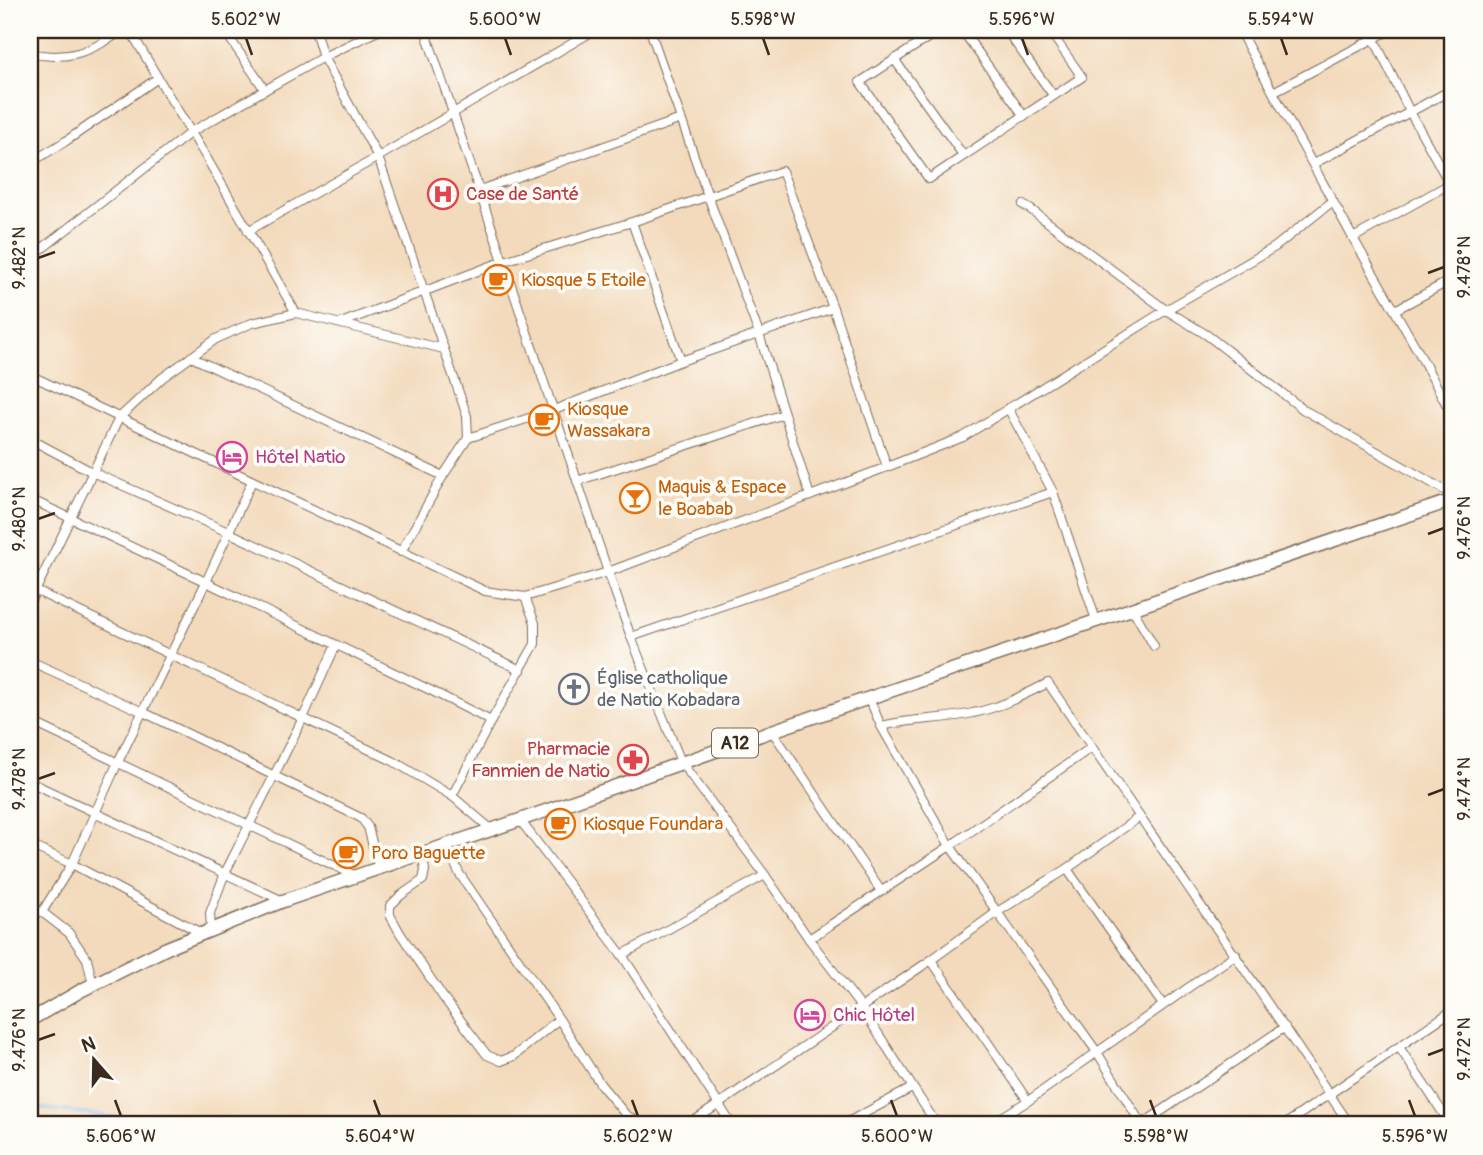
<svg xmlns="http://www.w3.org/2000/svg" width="1483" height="1155" viewBox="0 0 1483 1155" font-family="Pangolin,sans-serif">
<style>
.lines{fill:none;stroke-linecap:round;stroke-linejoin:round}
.stream{stroke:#88bbf5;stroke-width:2.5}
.minor-casing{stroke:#7b6855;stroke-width:10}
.primary-casing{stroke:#7b6855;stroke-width:15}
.minor{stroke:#fff;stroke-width:8}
.primary{stroke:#fff;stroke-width:12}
.ticks{fill:none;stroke:#3b2a1e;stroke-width:2.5}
.labels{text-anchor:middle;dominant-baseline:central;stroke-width:7;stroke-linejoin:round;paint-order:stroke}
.shield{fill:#fdfcf7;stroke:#75695f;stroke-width:2}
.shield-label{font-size:18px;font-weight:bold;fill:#3b2a1e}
.health-label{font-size:19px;fill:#be3a42;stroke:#fdfcf7;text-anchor:start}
.food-label{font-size:19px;fill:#c56008;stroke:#fdfcf7;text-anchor:start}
.hotel-label{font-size:19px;fill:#b23c85;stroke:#fdfcf7;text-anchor:start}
.worship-label{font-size:19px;fill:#5b616d;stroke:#fdfcf7;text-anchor:start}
.neatline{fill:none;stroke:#3b2a1e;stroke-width:2.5}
.ticks-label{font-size:18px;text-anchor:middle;fill:#3b2a1e}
</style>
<rect width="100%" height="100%" fill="#fdfcf7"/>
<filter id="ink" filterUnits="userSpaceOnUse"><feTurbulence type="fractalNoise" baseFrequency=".0143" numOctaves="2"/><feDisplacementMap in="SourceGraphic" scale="14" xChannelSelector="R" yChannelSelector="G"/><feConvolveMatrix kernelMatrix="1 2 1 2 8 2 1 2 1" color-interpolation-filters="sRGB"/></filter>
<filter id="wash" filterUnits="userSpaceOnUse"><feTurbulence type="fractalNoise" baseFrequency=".00686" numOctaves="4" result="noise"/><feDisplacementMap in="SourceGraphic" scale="28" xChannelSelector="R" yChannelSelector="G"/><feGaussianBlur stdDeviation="1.57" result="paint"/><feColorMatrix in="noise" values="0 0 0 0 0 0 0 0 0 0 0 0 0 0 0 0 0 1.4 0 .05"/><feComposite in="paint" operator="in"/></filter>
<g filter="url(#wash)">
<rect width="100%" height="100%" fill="#f3dabc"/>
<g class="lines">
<!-- stream -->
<polyline class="stream" points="30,1107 182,1125"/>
</g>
</g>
<g filter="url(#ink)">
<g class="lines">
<!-- minor casing -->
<g class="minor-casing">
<g id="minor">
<polyline points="130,30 158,78 206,157 296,313"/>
<polyline points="224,30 265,90"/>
<polyline points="315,30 323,57 378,157 467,416 468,438 443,476 401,552"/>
<polyline points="425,30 608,572 631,637 681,762 765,875 809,939 861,1007 937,1125"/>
<polyline points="650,30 708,196 759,334 810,496"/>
<polyline points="940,30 860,82 929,179 1082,77 1049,30"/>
<polyline points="962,30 1024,116"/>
<polyline points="1006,30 1053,95"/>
<polyline points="1239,30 1353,238 1418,351 1453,417"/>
<polyline points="1373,37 1410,112 1453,190"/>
<path d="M30,53c36,9 63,-2 93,-23"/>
<polyline points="894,59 963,155"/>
<polyline points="1273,92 1390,30"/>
<polyline points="30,163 66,141 158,78"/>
<polyline points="1313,164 1453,89"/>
<polyline points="480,190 681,119"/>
<polyline points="1023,205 1030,209 1166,310 1207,335 1304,410 1453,495"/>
<polyline points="632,222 681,361"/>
<polyline points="248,231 378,157 595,30"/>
<polyline points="1353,238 1453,182"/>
<polyline points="30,258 191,132 323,57 380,30"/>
<polyline points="1395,310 1453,279"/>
<polyline points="341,323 504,261 632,222 782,171 833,308 887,467"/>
<polyline points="191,357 443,476"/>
<polyline points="32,376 485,591 525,597 608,572 887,467 963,437 1166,310 1275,247 1333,201"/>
<polyline points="1008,408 1053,492 1096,620"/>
<polyline points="468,438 554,410 681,361 833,308"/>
<polyline points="30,439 92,472 228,532 521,670"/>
<polyline points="577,481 784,414"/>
<polyline points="30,499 206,582 430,690 491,721"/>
<polyline points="30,588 393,761 452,796 491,829"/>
<polyline points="30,602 119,418 162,378 216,339 252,323 296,313 444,349"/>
<polyline points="1132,608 1154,646"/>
<polyline points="631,637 1053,492"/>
<polyline points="30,661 143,712 361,818 368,827 379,869"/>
<polyline points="869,698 881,726 950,846 1097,1052 1142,1125"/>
<polyline points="30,721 356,876"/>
<path d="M881,726c30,-8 62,-6 92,-13 26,-5 51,-18 75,-30 101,148 203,294 302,442"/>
<polyline points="772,731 881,891"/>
<polyline points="30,782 283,901"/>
<polyline points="452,796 491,721 535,644 535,623 525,597"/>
<polyline points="520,820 622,955 732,1125"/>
<polyline points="446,844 459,873 559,1019 601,1085 626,1115 644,1125"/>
<polyline points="30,845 72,864 201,933"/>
<polyline points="422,853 425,870 423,880 400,896 390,906 390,915 400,933 443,997 487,1055 501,1061 514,1056 559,1019"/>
<polyline points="1067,869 1163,1005"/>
<polyline points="30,908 38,912 42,912 69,933 87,959 93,985"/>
<polyline points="42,912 72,864 118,762 206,582 252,481"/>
<polyline points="211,929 210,913 225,873 303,718 336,645"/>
<polyline points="809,939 950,846 1092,747"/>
<polyline points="622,955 765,875"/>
<polyline points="931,960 1028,1101"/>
<polyline points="1399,1047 1451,1125"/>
<polyline points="688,1125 931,960 997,912 1067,869 1139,817"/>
<polyline points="842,1125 912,1088"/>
<polyline points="989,1125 1028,1101 1236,954"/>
<polyline points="1141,1125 1285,1027"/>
<polyline points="1284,1125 1453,1010"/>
</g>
</g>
<!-- primary casing -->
<g class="primary-casing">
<polyline id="primary" points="30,1020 82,990 167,948 283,901 520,820 772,731 1453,500"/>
</g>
<!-- minor -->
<use href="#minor" class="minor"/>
<!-- primary -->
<use href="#primary" class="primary"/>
</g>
</g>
<!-- ticks -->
<path class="ticks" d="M246,38l6,17M505,38l6,17M763,38l6,17M1022,38l6,17M1281,38l6,17M38,258l17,-6M1428,273l16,-6M38,519l17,-6M1428,534l16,-6M38,779l17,-6M1428,795l16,-6M38,1040l17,-6M1428,1055l16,-6M115,1100l6,16M374,1100l6,16M632,1100l6,16M891,1100l6,16M1150,1100l6,16M1409,1100l6,16"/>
<!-- icons -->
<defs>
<g id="hospital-ring" transform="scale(1.575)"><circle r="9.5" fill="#fdfcf7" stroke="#e0444e" stroke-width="1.5"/><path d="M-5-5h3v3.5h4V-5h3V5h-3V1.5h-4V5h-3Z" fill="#e0444e"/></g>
<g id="cafe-ring" transform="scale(1.575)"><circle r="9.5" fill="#fdfcf7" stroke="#e8710a" stroke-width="1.5"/><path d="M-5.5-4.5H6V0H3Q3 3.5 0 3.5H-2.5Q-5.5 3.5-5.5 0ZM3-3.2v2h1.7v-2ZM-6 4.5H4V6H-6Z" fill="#e8710a"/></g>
<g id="hotel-ring" transform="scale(1.575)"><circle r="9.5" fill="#fdfcf7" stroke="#d1479c" stroke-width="1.5"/><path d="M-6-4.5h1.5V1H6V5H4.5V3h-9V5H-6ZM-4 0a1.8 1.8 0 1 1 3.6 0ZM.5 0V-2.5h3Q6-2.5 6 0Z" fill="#d1479c"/></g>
<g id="bar-ring" transform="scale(1.575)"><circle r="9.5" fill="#fdfcf7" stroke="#e8710a" stroke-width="1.5"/><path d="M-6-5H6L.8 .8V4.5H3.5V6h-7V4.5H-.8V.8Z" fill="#e8710a"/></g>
<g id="church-ring" transform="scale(1.575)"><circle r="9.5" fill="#fdfcf7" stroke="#6b7280" stroke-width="1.5"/><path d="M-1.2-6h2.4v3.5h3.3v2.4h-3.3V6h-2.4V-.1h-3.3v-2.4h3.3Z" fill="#6b7280"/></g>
<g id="pharmacy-ring" transform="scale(1.575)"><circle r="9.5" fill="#fdfcf7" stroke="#e0444e" stroke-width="1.5"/><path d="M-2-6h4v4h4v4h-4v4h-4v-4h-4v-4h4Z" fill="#e0444e"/></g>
</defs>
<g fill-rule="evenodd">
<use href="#hospital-ring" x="443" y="194"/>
<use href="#cafe-ring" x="498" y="280"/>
<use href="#cafe-ring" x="544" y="420"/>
<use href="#hotel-ring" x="232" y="457"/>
<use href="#bar-ring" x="635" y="498"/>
<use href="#church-ring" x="574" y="689"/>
<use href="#pharmacy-ring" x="633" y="760"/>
<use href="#cafe-ring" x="560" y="824"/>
<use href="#cafe-ring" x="348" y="853"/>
<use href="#hotel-ring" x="810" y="1015"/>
</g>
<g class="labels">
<!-- shield labels -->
<rect class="shield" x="712" y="728.5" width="46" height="29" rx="5"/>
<g class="shield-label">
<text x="735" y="743">A12</text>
</g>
<!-- health labels -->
<g class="health-label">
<text x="466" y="194">Case de Santé</text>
<text x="610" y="749" text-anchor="end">Pharmacie<tspan x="610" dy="22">Fanmien de Natio</tspan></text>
</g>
<!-- food labels -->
<g class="food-label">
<text x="521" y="280">Kiosque 5 Etoile</text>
<text x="567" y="409">Kiosque<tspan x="567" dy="22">Wassakara</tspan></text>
<text x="658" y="487">Maquis &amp; Espace<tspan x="658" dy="22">le Boabab</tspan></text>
<text x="583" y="824">Kiosque Foundara</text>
<text x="371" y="853">Poro Baguette</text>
</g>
<!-- hotel labels -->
<g class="hotel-label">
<text x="255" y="457">Hôtel Natio</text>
<text x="833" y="1015">Chic Hôtel</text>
</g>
<!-- worship labels -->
<g class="worship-label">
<text x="597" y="678">Église catholique<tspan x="597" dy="22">de Natio Kobadara</tspan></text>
</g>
</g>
<!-- margin -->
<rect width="1483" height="1155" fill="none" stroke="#fdfcf7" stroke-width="77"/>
<!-- north arrow -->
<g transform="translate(94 1060) rotate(340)" stroke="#fdfcf7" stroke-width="5" paint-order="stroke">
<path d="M0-5L12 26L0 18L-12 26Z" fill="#3b2a1e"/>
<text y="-10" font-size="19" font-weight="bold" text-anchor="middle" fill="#3b2a1e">N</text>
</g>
<rect x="38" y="38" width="1406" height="1078" class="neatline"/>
<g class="ticks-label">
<text x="246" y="25">5.602°W</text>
<text x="505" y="25">5.600°W</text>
<text x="763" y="25">5.598°W</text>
<text x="1022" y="25">5.596°W</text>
<text x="1281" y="25">5.594°W</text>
<text transform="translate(19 258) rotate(-90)" y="6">9.482°N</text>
<text transform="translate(1464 267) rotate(-90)" y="6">9.478°N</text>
<text transform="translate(19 519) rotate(-90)" y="6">9.480°N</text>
<text transform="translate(1464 528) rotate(-90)" y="6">9.476°N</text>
<text transform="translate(19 779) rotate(-90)" y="6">9.478°N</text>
<text transform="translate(1464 789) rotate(-90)" y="6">9.474°N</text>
<text transform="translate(19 1040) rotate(-90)" y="6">9.476°N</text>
<text transform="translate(1464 1049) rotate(-90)" y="6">9.472°N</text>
<text x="121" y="1142">5.606°W</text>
<text x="380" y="1142">5.604°W</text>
<text x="638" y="1142">5.602°W</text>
<text x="897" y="1142">5.600°W</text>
<text x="1156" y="1142">5.598°W</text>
<text x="1415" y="1142">5.596°W</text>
</g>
</svg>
